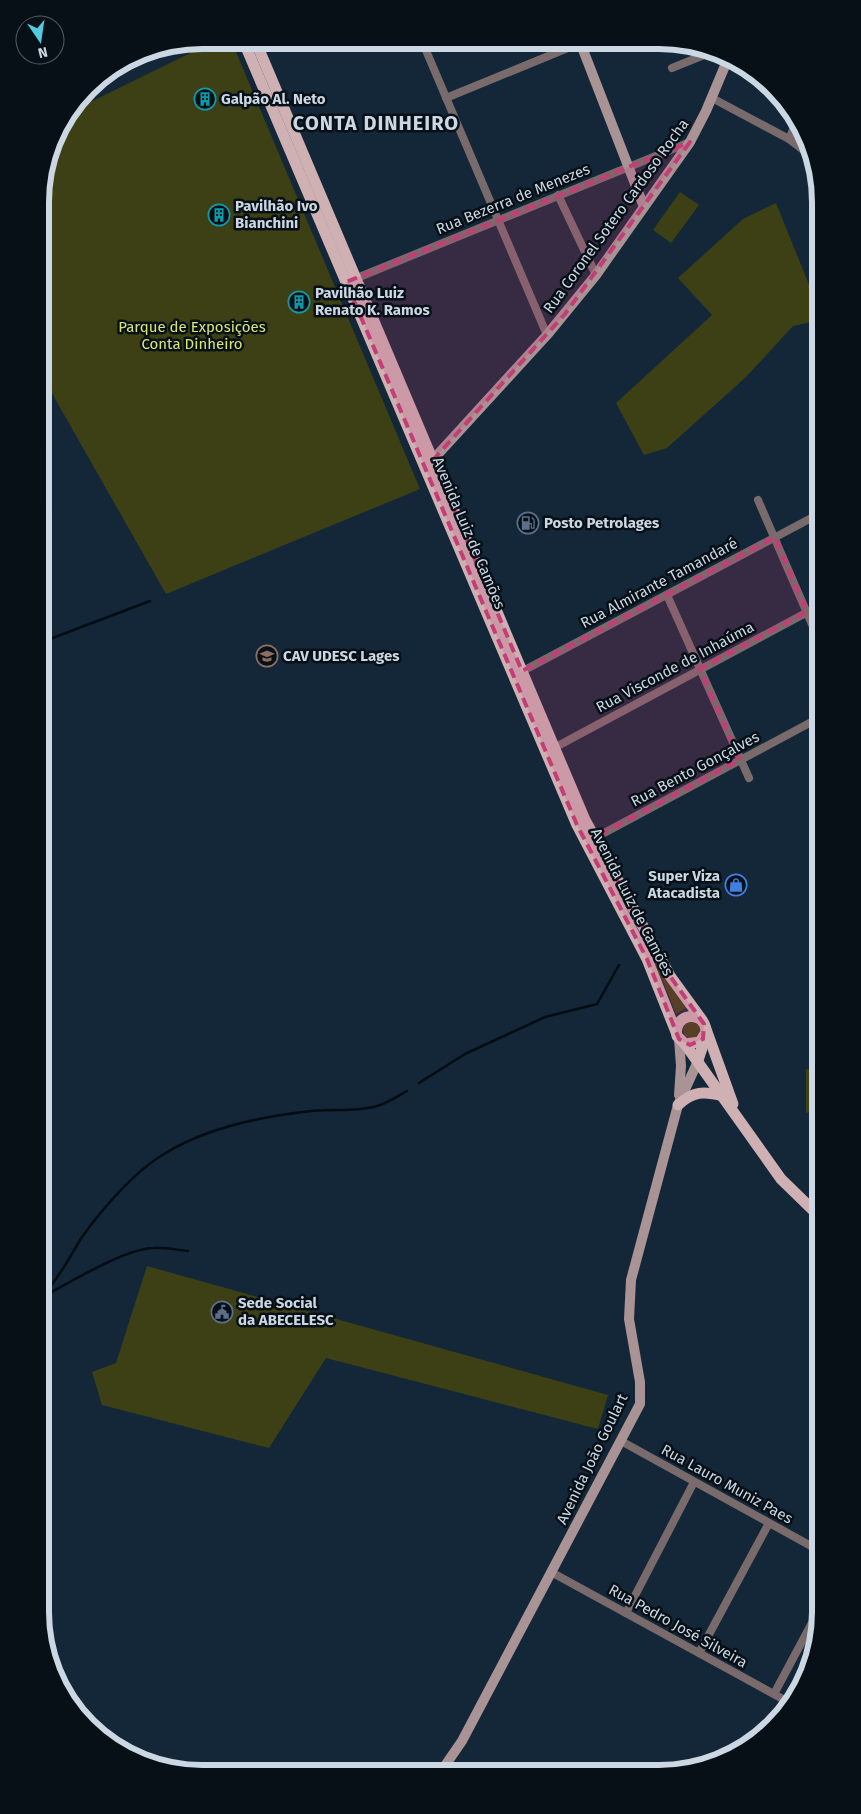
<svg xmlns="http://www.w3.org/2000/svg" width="861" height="1814" viewBox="0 0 861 1814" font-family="'Fira Sans',sans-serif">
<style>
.green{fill:#3c4014}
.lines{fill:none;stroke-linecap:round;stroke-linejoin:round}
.stream{stroke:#030c12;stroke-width:2.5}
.street{stroke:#796b6c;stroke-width:8}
.secondary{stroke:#a99394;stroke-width:10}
.primary{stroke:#cfb1b3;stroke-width:11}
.marked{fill:#c43e76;fill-opacity:0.2;stroke:#c43e76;stroke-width:4;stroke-dasharray:10 6;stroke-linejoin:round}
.labels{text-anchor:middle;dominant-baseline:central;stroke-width:5;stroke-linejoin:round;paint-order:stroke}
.poi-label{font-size:15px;font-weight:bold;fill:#cbd7e2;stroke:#070f17;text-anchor:start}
.street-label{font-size:15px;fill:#cbd7e2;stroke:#070f17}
.park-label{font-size:15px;fill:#d9e574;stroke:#070f17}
.district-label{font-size:20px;font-weight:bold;letter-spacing:1px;fill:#cbd7e2;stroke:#070f17}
.rim{fill:none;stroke:#cbd7e2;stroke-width:6}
</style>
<rect width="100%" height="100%" fill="#142738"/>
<!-- green -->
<g class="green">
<polygon points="217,40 231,40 420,489 166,594 41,374 40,191 57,130 70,112"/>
<polygon points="680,192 699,205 671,243 653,230"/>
<polygon points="776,203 816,302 816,321 793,326 746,377 667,448 644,455 616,403 712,315 678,278 743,219"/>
<path d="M595,847c28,52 53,116 93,160l-12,7 -12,-30z"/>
<circle cx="692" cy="1030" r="9"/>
<polygon points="806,1069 819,1071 819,1110 806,1113"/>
<polygon points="147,1266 608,1395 598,1429 326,1358 269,1448 102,1405 92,1372 116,1363"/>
</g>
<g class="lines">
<!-- stream -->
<g class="stream">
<polyline points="42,642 150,601"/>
<polyline points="419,1083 465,1054 545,1017 597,1004 619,965"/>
<path d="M44,1294c16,-17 26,-38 38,-57 20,-28 53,-66 82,-83 42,-26 100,-38 148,-43 23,-2 47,1 68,-6 9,-3 18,-9 27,-14"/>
<path d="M44,1296c27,-14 80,-47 109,-48 12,-1 24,2 35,3"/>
</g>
<!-- street -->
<g class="street">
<polyline points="422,41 547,335"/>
<polyline points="672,68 709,53 708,52"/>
<polyline points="446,98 580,43"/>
<polyline points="712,98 789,139 815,159"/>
<polyline points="789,139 798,118"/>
<polyline points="558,195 596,275"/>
<polyline points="352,280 690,142"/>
<polyline points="758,500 817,636"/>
<polyline points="667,595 749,778"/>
<polyline points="519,673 817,515"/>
<polyline points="552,749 817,607"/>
<polyline points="591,840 817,719"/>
<polyline points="621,1441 820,1551"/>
<polyline points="551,1572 792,1704"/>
<polyline points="626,1613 694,1482"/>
<polyline points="699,1653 769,1523"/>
<polyline points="774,1694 821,1606"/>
</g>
<!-- secondary -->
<g class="secondary">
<polyline points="580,42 644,207"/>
<polyline points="429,464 547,335 596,275 690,142 706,111 727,61"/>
<polyline points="679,1039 681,1066 679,1095"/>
<polyline points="442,1770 462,1741 640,1404 640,1382 629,1319 631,1280 678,1105 698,1061"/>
</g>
<!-- primary -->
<g class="primary">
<polyline points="243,40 577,825 647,959 676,1032"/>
<polyline points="255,40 585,820 670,976 702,1020"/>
<polyline points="706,1029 733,1104"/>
<polyline points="685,1044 781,1179 819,1216"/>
<path d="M698,1061c2,-9 8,-21 8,-30 -1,-22 -34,-18 -29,5l8,8 15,-2 5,-8"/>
<path d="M678,1105c15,-14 26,-14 45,-9"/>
</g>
</g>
<!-- marked area -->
<path class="marked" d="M690,142l-125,172 -132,146 89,211 253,-134 32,75 -107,57 40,91 -146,78 76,138 34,48 -1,15 -13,6 -11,-6 -32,-80 -70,-134 -231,-543z"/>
<!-- icons -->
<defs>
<g id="building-ring" transform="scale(1.125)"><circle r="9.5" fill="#070f17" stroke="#0f9aa8" stroke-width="1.5"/><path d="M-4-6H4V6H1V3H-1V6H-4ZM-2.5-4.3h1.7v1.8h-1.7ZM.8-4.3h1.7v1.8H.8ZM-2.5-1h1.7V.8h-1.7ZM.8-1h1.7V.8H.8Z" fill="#0f9aa8"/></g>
<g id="fuel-ring" transform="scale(1.125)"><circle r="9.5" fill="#070f17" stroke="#5c6f8a" stroke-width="1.5"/><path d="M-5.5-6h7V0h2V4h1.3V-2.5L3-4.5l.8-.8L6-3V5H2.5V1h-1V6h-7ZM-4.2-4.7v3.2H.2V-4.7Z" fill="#5c6f8a"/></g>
<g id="university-ring" transform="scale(1.125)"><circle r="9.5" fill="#070f17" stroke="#8d6e63" stroke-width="1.5"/><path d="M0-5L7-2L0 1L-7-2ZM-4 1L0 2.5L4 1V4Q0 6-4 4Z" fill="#8d6e63"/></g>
<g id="shop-ring" transform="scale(1.125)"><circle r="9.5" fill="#070f17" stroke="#3f7fe0" stroke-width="1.5"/><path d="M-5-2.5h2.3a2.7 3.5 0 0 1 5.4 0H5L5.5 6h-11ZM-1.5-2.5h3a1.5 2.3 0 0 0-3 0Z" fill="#3f7fe0"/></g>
<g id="civic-ring" transform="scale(1.125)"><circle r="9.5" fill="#070f17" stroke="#5c6f8a" stroke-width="1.5"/><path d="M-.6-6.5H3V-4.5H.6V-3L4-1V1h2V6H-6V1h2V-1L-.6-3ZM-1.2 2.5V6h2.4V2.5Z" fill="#5c6f8a"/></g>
</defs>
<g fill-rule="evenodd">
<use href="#building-ring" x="205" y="99"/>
<use href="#building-ring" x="219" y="215"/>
<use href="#building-ring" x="299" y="302"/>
<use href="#fuel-ring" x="528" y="523"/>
<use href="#university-ring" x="267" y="656"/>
<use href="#shop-ring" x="736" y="885"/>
<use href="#civic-ring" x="222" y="1312"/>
</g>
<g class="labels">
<!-- poi labels -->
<g class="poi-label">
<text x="221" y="99">Galpão Al. Neto</text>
<text x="235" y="206">Pavilhão Ivo<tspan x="235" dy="17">Bianchini</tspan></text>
<text x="315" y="293">Pavilhão Luiz<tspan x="315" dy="17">Renato K. Ramos</tspan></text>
<text x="544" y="523">Posto Petrolages</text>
<text x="283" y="656">CAV UDESC Lages</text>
<text x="720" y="876" text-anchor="end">Super Viza<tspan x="720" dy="17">Atacadista</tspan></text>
<text x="238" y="1303">Sede Social<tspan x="238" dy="17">da ABECELESC</tspan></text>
</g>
<!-- street labels -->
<g class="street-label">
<text transform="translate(513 199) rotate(-22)">Rua Bezerra de Menezes</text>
<text transform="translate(616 216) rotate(-54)">Rua Coronel Sotero Cardoso Rocha</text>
<text transform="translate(469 533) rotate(67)">Avenida Luiz de Camões</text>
<text transform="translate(659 583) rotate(-28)">Rua Almirante Tamandaré</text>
<text transform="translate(675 667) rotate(-28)">Rua Visconde de Inhaúma</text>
<text transform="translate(695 769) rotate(-28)">Rua Bento Gonçalves</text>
<text transform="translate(632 902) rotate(63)">Avenida Luiz de Camões</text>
<text transform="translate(592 1459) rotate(-64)">Avenida João Goulart</text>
<text transform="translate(727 1484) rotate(29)">Rua Lauro Muniz Paes</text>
<text transform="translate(678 1626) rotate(29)">Rua Pedro José Silveira</text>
</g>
<!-- park labels -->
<g class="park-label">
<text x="192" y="327">Parque de Exposições<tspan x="192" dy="17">Conta Dinheiro</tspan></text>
</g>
<!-- district labels -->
<g class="district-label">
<text x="376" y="123">CONTA DINHEIRO</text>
</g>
</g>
<!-- crop -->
<path d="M0 0H861V1814H0ZM202 49H659A153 153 0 0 1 812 202V1612A153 153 0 0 1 659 1765H202A153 153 0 0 1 49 1612V202A153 153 0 0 1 202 49Z" fill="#070f17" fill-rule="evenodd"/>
<path class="rim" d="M202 49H659A153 153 0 0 1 812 202V1612A153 153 0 0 1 659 1765H202A153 153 0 0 1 49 1612V202A153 153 0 0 1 202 49Z"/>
<!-- north arrow -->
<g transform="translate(40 40) rotate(167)"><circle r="24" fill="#070f17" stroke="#555f68"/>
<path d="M0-4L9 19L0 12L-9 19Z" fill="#54cade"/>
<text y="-8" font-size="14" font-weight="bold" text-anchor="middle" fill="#cbd7e2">N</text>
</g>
</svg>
